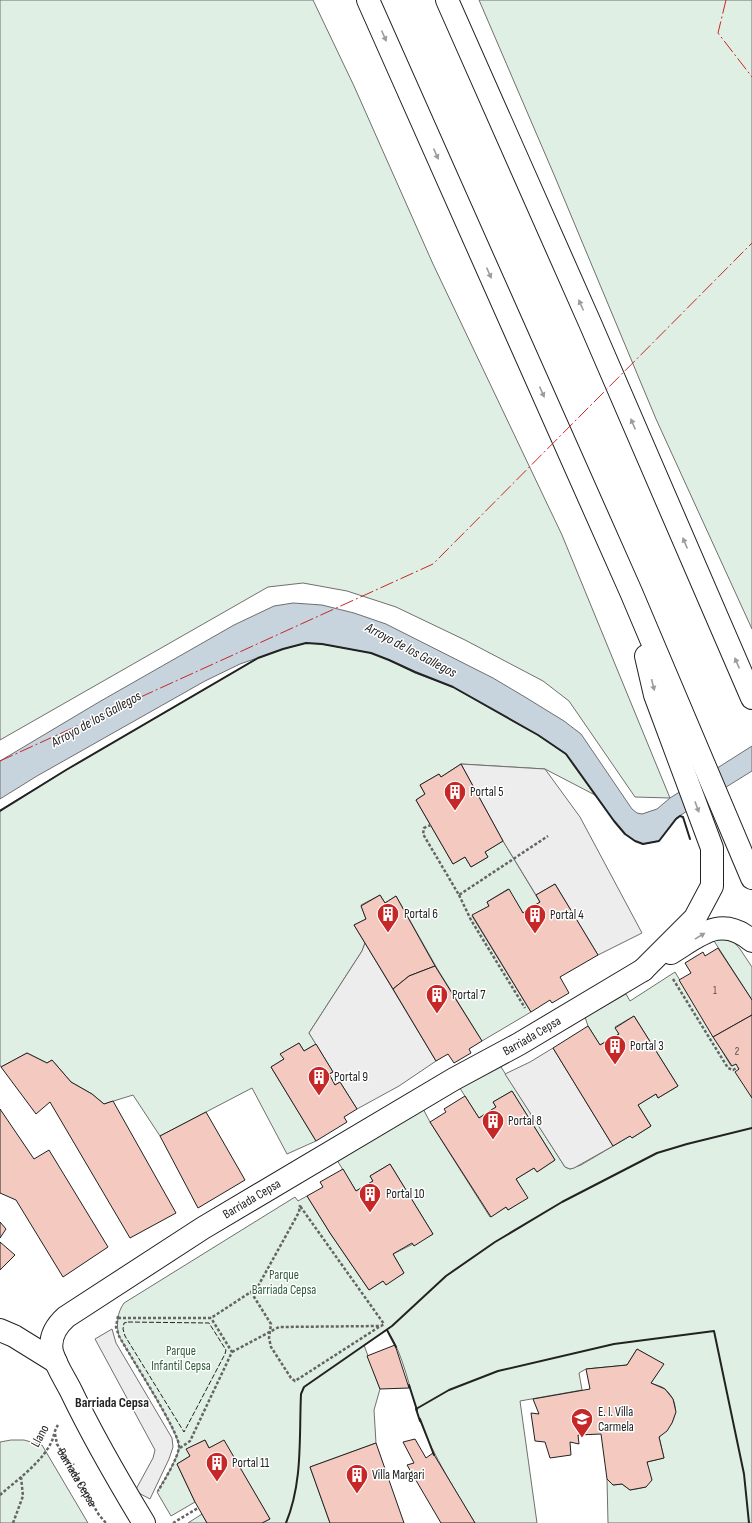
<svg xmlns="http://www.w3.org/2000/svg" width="752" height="1523" viewBox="0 0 752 1523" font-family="'Sofia Sans Condensed',sans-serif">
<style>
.green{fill:#e0efe3;stroke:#6f6f6f}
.parking{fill:#ededed;stroke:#6f6f6f}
.water{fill:#c7d3dd;stroke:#6f6f6f}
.building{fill:#f3c9c0;stroke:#222}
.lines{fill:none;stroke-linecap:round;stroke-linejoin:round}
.street-casing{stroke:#222;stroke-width:24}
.secondary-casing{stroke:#222;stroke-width:24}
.highway-casing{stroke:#222;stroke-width:24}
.path{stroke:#646464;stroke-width:2.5;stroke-dasharray:3 2;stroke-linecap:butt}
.street{stroke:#fff;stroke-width:22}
.secondary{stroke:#fff;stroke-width:22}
.highway{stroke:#fff;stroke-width:22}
.fence{stroke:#222;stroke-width:1;stroke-dasharray:5 2;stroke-linecap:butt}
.wall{stroke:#222;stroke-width:2}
.power{stroke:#c62828;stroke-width:1;stroke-dasharray:14 3 2 3;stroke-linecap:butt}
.oneway{fill:#9c9c9c}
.labels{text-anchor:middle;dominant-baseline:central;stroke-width:3;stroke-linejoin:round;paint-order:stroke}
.number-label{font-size:11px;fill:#564c4a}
.poi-label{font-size:13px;fill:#222;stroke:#fff;text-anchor:start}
.street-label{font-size:13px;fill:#222;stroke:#fff}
.park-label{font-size:13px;fill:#2f5e38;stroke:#fff}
.water-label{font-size:14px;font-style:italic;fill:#222;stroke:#fff}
.neighbourhood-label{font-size:14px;font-weight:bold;fill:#222;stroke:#fff}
</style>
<rect width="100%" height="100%" fill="#fff"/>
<!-- green -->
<g class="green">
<polygon points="0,0 313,0 354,86 433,264 562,535 670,798 635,797 569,701 543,681 465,640 396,607 347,591 303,583 268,587 0,740"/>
<polygon points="479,0 752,0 752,629 656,419 555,177"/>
<polygon points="306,643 322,644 371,653 389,660 415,673 453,687 538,735 566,754 595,795 545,769 461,764 441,777 439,774 420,785 425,794 416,800 453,864 465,857 471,867 488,857 485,852 503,841 540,902 523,913 508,889 487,902 489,906 472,916 531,1012 482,1041 438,970 396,896 385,903 380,895 361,905 366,919 354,925 365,943 362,951 309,1033 316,1044 304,1051 299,1043 281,1054 284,1059 271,1067 316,1141 287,1154 252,1088 160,1136 133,1095 104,1104 92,1094 71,1082 52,1060 47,1063 27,1053 1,1067 0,1065 0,810 66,770 258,658 283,649"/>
<polygon points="719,938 726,938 734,942 740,949 752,967 752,1000 714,941"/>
<path d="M675,972l56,94 5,-2 3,5 13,29v425h-144l-1,-44 6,6 9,-1 8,6 16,-3 1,-25 17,-4 -5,-21c16,-12 24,-32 6,-48 -3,-3 -10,-4 -14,-6l12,-19 -26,-15 -10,16 -41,4 -7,4 3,17 -62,11 17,122h-62c-20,-33 -41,-66 -55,-102 -10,-29 -16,-67 -33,-91l-23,15 16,44 -6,21 2,33 -66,24 20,56h-68l8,-4 -46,-78 -15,7 -4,-8 -18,9 3,7 -13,8 18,38 -24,14 -14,-24c7,-12 19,-30 22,-43 3,-14 -51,-95 -60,-113 -3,-12 -2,-23 5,-33l171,-106 3,4 9,-5 23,37 39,57 14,-9 3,3 18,-11 -11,-19 40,-20 -43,-70 -20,12 3,5 -17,10 -24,-39 87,-51 11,21 60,95 16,-10 2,3 19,-12 -11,-19 18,-11 3,4 18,-12 -43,-69 -19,11 3,5 -17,11 -25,-39 40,-23 71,111 5,2 11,-4 49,-29 2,2 19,-12 -13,-21 18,-11 2,4 20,-12 -44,-70 -19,11 4,7 -19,11 -12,-19 -4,-12 5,1 37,-21 4,7z"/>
<polygon points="11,1440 24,1440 42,1445 88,1523 0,1523 0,1442"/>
<polygon points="202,1514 207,1523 188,1523"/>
</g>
<!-- parking -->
<g class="parking">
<polygon points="461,764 545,769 580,817 642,933 598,955 555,884 536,895 503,841"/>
<polygon points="365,943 436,1061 399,1086 357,1109 340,1082 335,1085 329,1074 333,1072 309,1033 362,951"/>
<polygon points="553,1048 613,1146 574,1168 570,1169 565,1167 505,1074 530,1062"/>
<polygon points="112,1329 116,1343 172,1438 173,1447 169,1459 150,1499 135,1491 153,1458 155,1450 95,1339"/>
</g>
<!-- water -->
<polygon class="water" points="293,603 322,605 354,613 386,624 493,678 525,697 564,721 581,734 632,809 637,813 642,814 657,809 670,798 752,746 752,771 676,818 659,841 643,844 635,841 625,834 614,821 566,754 538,735 453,687 415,672 389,660 371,653 322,644 306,643 283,649 240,664 205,681 37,776 0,799 0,761 99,702 234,625 274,606"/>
<!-- building -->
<g class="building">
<polygon points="461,764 503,841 485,852 488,857 471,867 465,857 453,864 416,800 425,794 420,785 439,774 441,777"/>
<polygon points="555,884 598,955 560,977 569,993 552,1003 550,1000 531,1012 472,915 489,906 487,902 509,889 523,913 540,902 536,895"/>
<polygon points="380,895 385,903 396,896 435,966 409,976 393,989 354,925 366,919 361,906"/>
<polygon points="718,948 752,1000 752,1015 713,1037 679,980 691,973 685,963 703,952 705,956"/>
<polygon points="435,966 482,1041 469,1049 471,1053 454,1063 448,1054 436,1061 393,989 409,976"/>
<polygon points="752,1015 752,1098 735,1072 739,1069 736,1064 732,1066 713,1037"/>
<polygon points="634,1016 678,1086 658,1098 656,1094 638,1105 651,1126 632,1138 630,1136 613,1146 553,1048 588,1026 600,1045 619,1034 615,1028"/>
<polygon points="299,1043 304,1051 316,1044 333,1072 329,1074 335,1085 340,1082 357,1109 344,1117 347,1122 316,1141 271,1067 284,1059 280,1054"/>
<polygon points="27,1053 47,1063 52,1060 71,1082 92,1094 104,1104 113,1101 176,1213 130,1238 50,1102 36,1114 1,1067"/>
<polygon points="512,1091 555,1160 537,1172 534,1168 516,1179 528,1198 508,1210 506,1207 491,1217 430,1122 446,1112 444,1109 465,1096 479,1118 496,1107 493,1102"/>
<polygon points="0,1109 34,1159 49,1150 108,1247 63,1277 16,1200 0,1193"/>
<polygon points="206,1112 245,1180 198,1208 160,1136"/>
<polygon points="390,1164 433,1234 414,1246 412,1243 393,1254 404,1273 386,1285 383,1281 369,1290 330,1233 307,1196 323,1187 320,1182 343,1169 356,1191 373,1181 370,1176"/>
<polygon points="0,1222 6,1229 0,1238"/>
<polygon points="0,1242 15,1255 0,1270"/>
<polygon points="395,1345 409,1388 380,1389 367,1356"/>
<polygon points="637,1349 664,1364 651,1383 665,1389 673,1399 676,1412 672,1423 667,1431 659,1437 664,1458 647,1462 652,1480 646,1487 630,1490 622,1484 613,1485 607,1479 601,1434 578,1435 579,1444 570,1442 571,1455 550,1458 545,1442 535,1441 531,1413 539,1414 533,1399 590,1389 586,1369 627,1365"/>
<polygon points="415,1439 426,1458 433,1453 475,1523 441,1523 407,1465 414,1463 403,1442"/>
<polygon points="205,1440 209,1448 224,1440 270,1519 262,1523 207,1523 195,1502 177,1464 190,1456 186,1449"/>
<polygon points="376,1443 404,1523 330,1523 310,1467"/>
</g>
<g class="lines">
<!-- street casing -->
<g class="street-casing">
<polyline id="street" points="0,1330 14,1336 56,1362"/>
</g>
<!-- secondary casing -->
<g class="secondary-casing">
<g id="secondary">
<path id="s2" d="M144,1523c-26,-43 -51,-86 -73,-132 -6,-12 -15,-25 -19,-39 -3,-14 4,-26 14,-35l137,-89 251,-149 65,-35 124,-74"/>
</g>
</g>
<!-- highway casing -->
<g class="highway-casing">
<g id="highway">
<polyline points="368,0 631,592 752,878"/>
<polyline points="447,0 590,323 752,698"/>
<path d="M671,953c28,-17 50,-39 81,-12"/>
<polyline points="643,970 695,918 712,886 712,848 655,695 646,656"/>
</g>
</g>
<!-- path -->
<g class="path">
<polyline points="431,825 424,828 423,834 459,895 548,836"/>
<polyline points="459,895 471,920 525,1008"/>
<polyline points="673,979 728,1068 733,1070 738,1067"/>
<polyline points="251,1292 271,1324 269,1338 271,1347 291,1378 295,1381 379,1327"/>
<path d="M118,1316l-2,11 3,9c9,17 62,98 60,111 -1,11 -15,34 -21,44"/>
<polyline points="118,1318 211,1318 257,1288 299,1212 300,1205"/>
<polyline points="232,1352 279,1327 381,1326 384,1324 300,1206"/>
<path id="s1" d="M55,1434l2,10 42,71 7,8"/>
<polyline points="180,1448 190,1441 232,1352 211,1318"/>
<path d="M0,1495c18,-16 40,-31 51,-52 3,-6 3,-12 7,-18"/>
<polyline points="13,1523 23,1496 21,1477"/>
<polyline points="173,1523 198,1508"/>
</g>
<!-- street -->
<use href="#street" class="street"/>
<!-- secondary -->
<use href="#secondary" class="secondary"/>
<!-- highway -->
<use href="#highway" class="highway"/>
<!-- fence -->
<polygon class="fence" points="128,1322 209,1323 226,1350 225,1354 184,1432 125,1336 123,1329 124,1323"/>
<!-- wall -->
<g class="wall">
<polyline points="0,811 66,770 258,658 283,649 306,643 322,644 371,653 389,660 415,672 453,687 538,735 566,754 614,821 625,834 635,841 643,844 659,841 676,819 680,816 683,817 690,839"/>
<polyline points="387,1330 396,1347"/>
<polyline points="409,1385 417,1410"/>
<polyline points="420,1419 434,1455"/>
<polyline points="420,1421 416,1409 449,1390 498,1371 614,1344 714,1331 744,1474 749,1523"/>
<path d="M286,1523c17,-41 13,-86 15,-129l3,-7 88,-61 54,-50 49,-34 67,-40 95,-49 30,-9 65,-16"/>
</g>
<!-- power -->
<g class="power">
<polyline points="726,0 718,33 752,77"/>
<polyline points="0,761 433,564 752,243"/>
</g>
</g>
<!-- one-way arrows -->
<defs><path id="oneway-solid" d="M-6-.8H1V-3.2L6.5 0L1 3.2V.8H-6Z"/></defs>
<g class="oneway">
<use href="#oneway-solid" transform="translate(384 36) rotate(66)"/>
<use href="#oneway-solid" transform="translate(436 154) rotate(66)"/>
<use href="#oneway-solid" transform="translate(489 273) rotate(66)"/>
<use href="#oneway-solid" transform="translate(581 305) rotate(-114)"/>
<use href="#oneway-solid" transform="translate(542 392) rotate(66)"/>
<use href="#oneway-solid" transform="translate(633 424) rotate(-113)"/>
<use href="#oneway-solid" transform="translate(685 543) rotate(-113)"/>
<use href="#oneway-solid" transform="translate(737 663) rotate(-113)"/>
<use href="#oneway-solid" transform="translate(653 685) rotate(76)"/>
<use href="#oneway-solid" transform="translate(697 807) rotate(70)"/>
<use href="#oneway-solid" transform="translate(700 936) rotate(-31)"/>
</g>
<!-- icons -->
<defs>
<g id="building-pin" transform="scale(1.15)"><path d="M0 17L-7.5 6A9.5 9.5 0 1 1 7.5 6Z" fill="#c62828" stroke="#fff"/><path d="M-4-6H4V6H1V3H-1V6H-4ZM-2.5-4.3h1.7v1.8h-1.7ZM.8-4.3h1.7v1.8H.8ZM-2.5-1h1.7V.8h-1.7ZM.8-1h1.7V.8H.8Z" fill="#fff"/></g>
<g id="school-pin" transform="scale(1.15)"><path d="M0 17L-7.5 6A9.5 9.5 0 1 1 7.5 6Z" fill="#c62828" stroke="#fff"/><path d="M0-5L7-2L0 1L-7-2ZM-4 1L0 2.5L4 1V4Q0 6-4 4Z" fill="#fff"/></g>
</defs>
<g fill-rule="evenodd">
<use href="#building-pin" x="455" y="792"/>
<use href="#building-pin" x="388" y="914"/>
<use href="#building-pin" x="535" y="915"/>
<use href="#building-pin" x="437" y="995"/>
<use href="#building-pin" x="615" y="1046"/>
<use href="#building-pin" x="319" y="1077"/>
<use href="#building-pin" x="493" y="1121"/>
<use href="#building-pin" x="370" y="1194"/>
<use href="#school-pin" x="582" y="1419"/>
<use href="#building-pin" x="217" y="1463"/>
<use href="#building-pin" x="357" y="1475"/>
</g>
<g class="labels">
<!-- number labels -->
<g class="number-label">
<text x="715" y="990">1</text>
<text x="737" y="1051">2</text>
</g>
<!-- poi labels -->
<g class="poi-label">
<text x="470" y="792">Portal 5</text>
<text x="404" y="914">Portal 6</text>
<text x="550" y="915">Portal 4</text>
<text x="452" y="995">Portal 7</text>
<text x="630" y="1046">Portal 3</text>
<text x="334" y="1077">Portal 9</text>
<text x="508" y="1121">Portal 8</text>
<text x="386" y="1194">Portal 10</text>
<text x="598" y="1412">E. I. Villa<tspan x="598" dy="15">Carmela</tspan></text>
<text x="232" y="1463">Portal 11</text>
<text x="372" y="1475">Villa Margari</text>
</g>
<!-- street labels -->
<g class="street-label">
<text stroke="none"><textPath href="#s2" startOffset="778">Barriada Cepsa</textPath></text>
<text stroke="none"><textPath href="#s2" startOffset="454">Barriada Cepsa</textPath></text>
<text transform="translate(40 1436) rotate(-62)">Llano</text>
<text stroke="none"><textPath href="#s1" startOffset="49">Barriada Cepsa</textPath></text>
</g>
<!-- park labels -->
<g class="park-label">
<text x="284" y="1275">Parque<tspan x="284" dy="15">Barriada Cepsa</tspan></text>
<text x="181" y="1351">Parque<tspan x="181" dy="15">Infantil Cepsa</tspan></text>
</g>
<!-- water labels -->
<g class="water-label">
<text transform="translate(411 650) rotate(28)">Arroyo de los Gallegos</text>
<text transform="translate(96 719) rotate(-29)">Arroyo de los Gallegos</text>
</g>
<!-- neighbourhood labels -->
<g class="neighbourhood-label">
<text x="112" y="1402">Barriada Cepsa</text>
</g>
</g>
</svg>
